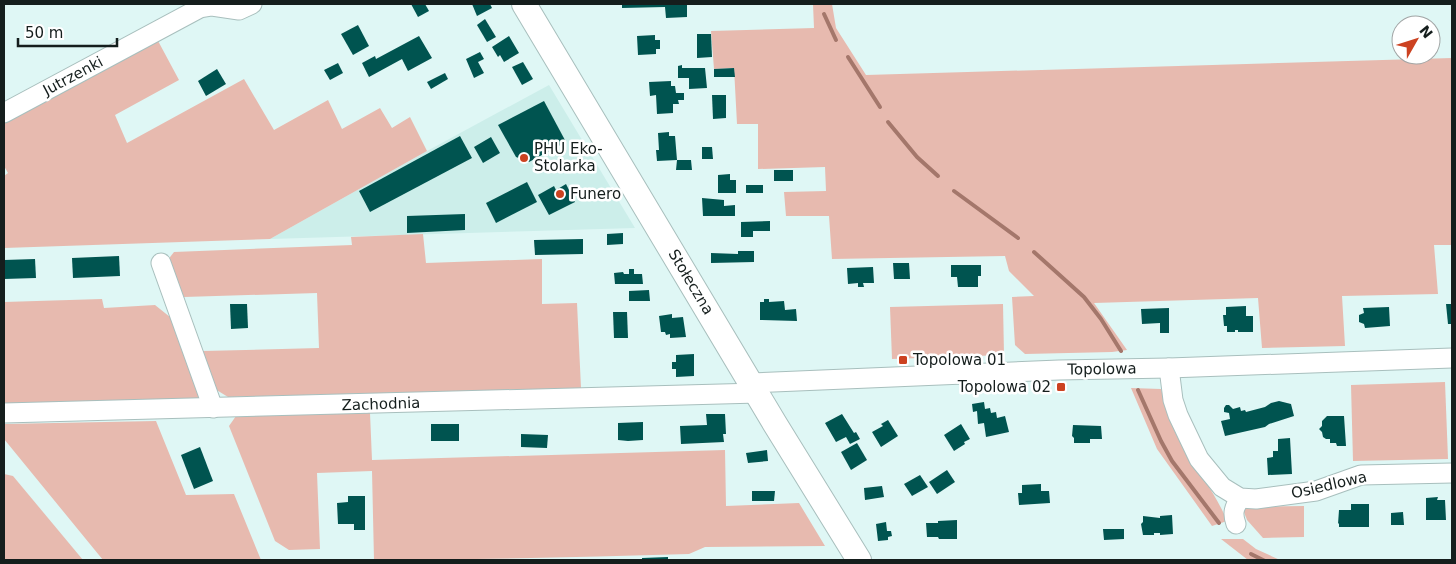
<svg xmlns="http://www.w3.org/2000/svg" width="1456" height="564" viewBox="0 0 1456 564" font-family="'DejaVu Sans',sans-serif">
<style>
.built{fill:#cceeea}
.green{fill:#e7baaf}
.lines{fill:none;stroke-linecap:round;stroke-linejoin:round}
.stream{stroke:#a4776b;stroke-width:4}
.building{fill:#005450}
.minor-casing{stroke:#a8bfbd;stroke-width:21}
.major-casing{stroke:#a8bfbd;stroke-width:26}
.minor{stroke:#fff;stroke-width:19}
.major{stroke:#fff;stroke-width:24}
.poi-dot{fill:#cc4221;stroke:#fff;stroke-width:2}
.labels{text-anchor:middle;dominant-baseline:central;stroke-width:5;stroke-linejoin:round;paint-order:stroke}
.street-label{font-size:15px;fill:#151e1d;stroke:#fff}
.poi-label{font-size:15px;fill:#151e1d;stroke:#fff;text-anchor:start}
</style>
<rect width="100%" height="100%" fill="#dff7f5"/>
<!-- built -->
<polygon class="built" points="549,85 635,228 270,239 427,151"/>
<!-- green -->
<g class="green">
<polygon points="813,4 832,4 836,28 866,75 1452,58 1452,245 1434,245 1438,294 1342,296 1345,346 1262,348 1258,298 1094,303 1127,350 1112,352 1025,354 1015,345 1012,297 1034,296 1009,271 1005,256 832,259 829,216 786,216 784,192 826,191 825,167 758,169 758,124 737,124 734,68 714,69 711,31 814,28"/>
<polygon points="157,39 179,80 115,115 127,143 244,79 274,130 328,100 342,129 380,108 392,128 410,117 427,151 270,239 4,248 4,176 8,173 4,166 4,123"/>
<polygon points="423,234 426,263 542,259 542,304 577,303 581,388 228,397 215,389 203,351 319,348 317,293 184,297 167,261 174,252 352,245 351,237"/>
<polygon points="102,299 104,308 155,305 170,317 182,351 188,351 200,397 197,400 4,405 4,302"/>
<polygon points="1003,304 1004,355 892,359 890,307"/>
<polygon points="1445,382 1448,459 1353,461 1351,385"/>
<path d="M1131,388l30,1c5,19 11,38 20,55 15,26 35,49 46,77l-15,5 -55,-77z"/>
<path d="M370,413l2,47 353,-10 1,56 73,-3 26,43 -120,1 -16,7c-105,3 -210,6 -315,6l-2,-89 -55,2 3,76 -31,1 -14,-9 -46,-115 7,-10z"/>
<polygon points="156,421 186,495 234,494 261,560 103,560 4,439 4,424"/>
<polygon points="4,474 13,476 83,560 4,560"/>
<polygon points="1304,506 1304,537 1263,538 1247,520 1242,507"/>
<polygon points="1221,539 1243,539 1256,549 1280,560 1248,560"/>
</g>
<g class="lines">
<!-- stream -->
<g class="stream">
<polyline points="824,14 836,40"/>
<polyline points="848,57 880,107"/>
<polyline points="888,122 917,157 938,176"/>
<polyline points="954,191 1018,238"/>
<polyline points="1034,252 1084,297 1101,319 1121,351"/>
<polyline points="1138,390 1161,441 1172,461 1219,523"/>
<polyline points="1251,554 1263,560"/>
</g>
</g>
<!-- building -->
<g class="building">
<polygon points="411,4 425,4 429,11 418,17"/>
<polygon points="472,4 490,4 492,8 477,16"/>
<polygon points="622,4 687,4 687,17 666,18 665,7 622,8"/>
<polygon points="485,19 496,37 487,42 477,25"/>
<polygon points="358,25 369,46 353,55 341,34"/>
<polygon points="697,34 711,34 712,57 697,58"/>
<polygon points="655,35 655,40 660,40 660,49 656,49 656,54 638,55 637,36"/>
<polygon points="419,36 432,58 408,71 402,59 369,77 362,63 375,56 376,59"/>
<polygon points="509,36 519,53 504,62 500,55 498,57 492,47"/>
<polygon points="480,52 484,59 478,62 484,73 474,78 466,59"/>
<polygon points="523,62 533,79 522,85 512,67"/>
<polygon points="338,63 343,73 330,80 324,70"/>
<polygon points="682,65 682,68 705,68 707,88 689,89 689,78 678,78 678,66"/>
<polygon points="734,68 735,77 714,77 714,69"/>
<polygon points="217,69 226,84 206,96 198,81"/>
<polygon points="445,73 448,79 431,89 427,82"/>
<polygon points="671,81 671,86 675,86 676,93 684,93 684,100 678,100 679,104 673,104 673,113 657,114 656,95 650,96 649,82"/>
<polygon points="712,95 726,95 726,118 713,119"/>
<polygon points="544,101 566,142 529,162 516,157 498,125"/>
<polygon points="669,132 669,136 675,136 677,160 691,160 692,170 676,170 677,160 657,161 656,150 659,150 658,133"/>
<polygon points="460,136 472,158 370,212 359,191"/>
<polygon points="491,137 500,153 483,163 474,147"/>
<polygon points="702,147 712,147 713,159 702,159"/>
<rect x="774" y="170" width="19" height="11"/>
<polygon points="730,174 730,180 736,180 736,193 718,193 718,175"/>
<polygon points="527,182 537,202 496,223 486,203"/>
<polygon points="566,184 575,202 549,215 538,195 554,186 556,190"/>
<rect x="746" y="185" width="17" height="8"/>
<polygon points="702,198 724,200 724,206 735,205 735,216 703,216"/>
<polygon points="465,214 465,230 407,233 407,216"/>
<polygon points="770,221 770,231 753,231 753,237 741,237 741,222"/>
<polygon points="623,233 623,244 607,245 607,234"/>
<polygon points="583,239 583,254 535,255 534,240"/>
<polygon points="738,251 754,251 754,262 711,263 711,253 738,254"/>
<polygon points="119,256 120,276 73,278 72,258"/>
<polygon points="35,259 36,278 4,279 4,260"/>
<polygon points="893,263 909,263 910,279 894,279"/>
<polygon points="951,265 981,265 981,276 978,276 978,287 958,287 957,277 951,277"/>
<polygon points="873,267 874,283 863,283 864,287 858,287 858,283 848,284 847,268"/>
<polygon points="629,269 634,269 634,274 642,274 643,284 615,284 614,273 623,272 624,274 629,274"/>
<polygon points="649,290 650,301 629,301 629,291"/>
<polygon points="764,299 769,299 769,302 784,301 785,310 796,309 797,321 760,320 760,302 764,302"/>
<polygon points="230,304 247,304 248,328 231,329"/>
<polygon points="1446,304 1452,304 1452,324 1448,324"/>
<polygon points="1246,306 1246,316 1253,316 1253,332 1238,332 1238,330 1235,330 1235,332 1227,332 1227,326 1224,326 1223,315 1226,315 1226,307"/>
<polygon points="1389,307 1390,326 1365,328 1364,324 1359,322 1359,315 1364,313 1363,308"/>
<polygon points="1169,308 1169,333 1160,333 1160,323 1142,324 1141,309"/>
<polygon points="613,312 627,312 628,338 614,338"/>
<polygon points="672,314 672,318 683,317 686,337 670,338 670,334 666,335 665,332 661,332 659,316"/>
<polygon points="694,354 694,376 676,377 676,369 672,369 672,362 676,362 676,355"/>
<polygon points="1279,401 1291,404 1294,416 1269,424 1265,427 1225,436 1221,421 1230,419 1229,413 1224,412 1224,408 1226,405 1229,405 1233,409 1240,407 1241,411 1245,410 1246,412 1265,407 1271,403"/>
<polygon points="984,402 985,409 990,408 991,413 996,412 997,418 1005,416 1009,432 986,437 984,423 978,424 977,411 973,412 972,404"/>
<polygon points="706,414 725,414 726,434 723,434 724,442 681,444 680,426 707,425"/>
<polygon points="842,414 854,433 856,432 860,439 850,444 846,437 836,442 825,423"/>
<polygon points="1327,416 1344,416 1346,446 1337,446 1336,443 1330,443 1330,439 1326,439 1323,437 1322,432 1319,429 1322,426 1322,421"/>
<polygon points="888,420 898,436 881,447 872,432 883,426 881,424"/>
<polygon points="643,422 643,440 628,441 618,440 618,423"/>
<rect x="431" y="424" width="28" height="17"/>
<polygon points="961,424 970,439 964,442 965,444 954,451 944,435"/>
<polygon points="1073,425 1101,426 1102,439 1090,439 1090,443 1074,443 1074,438 1072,436"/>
<polygon points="521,434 548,435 547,448 521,447"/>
<polygon points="1290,438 1292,474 1268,475 1267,458 1273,457 1273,451 1278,451 1278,439"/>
<polygon points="857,443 867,460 851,470 841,452"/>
<polygon points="200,447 213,481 194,489 181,455"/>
<polygon points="767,450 768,461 748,463 746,453"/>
<polygon points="947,470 955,482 937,494 929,482"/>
<polygon points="920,475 928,487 912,496 904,484"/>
<polygon points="1041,484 1041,491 1049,491 1050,503 1019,505 1018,493 1022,493 1022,485"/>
<polygon points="882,486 884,497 865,500 864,488"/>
<polygon points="752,491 775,491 774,501 752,501"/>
<polygon points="348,496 365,496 365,530 354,530 354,524 338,524 337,503 348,502"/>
<polygon points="1438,497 1437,500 1445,500 1446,520 1426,520 1426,498"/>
<polygon points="1351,504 1369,504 1369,527 1339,527 1339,523 1338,524 1339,510 1351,510"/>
<polygon points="1403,512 1404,525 1391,525 1391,513"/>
<polygon points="1172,515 1173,534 1160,535 1160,533 1154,533 1154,535 1143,535 1141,524 1143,522 1143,516 1160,518 1160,516"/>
<polygon points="957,520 957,539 939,539 938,537 927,537 926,523 938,523 938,521"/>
<polygon points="886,522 887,531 891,531 892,536 888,537 888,540 878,541 876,524"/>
<polygon points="1103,529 1124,529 1124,539 1104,540"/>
<polygon points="668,557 668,560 642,560 642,558"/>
</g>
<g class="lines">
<!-- minor casing -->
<g class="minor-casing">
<g id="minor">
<polyline points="4,113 200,8 212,6 239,10 252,4"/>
<polyline points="161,263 213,408"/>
<polyline points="1169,368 1173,400 1178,415 1199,459 1222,487 1240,498 1256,499 1316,491 1361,475 1452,473"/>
<polyline points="752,383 1059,370 1169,368 1452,358"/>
<polyline points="4,413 758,393"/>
<path d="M1236,524c-4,-11 -2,-16 4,-26"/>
</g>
</g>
<!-- major casing -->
<g class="major-casing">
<polyline id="major" points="524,4 775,424 859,560"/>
</g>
<!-- minor -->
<use href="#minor" class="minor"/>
<!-- major -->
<use href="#major" class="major"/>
</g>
<!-- markers -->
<g class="poi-dot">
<circle cx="524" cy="158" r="5"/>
<circle cx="560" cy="194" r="5"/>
<rect x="898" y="355" width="10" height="10" rx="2.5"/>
<rect x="1056" y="382" width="10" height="10" rx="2.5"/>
</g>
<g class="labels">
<!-- street labels -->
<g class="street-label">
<text transform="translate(73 76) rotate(-28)">Jutrzenki</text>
<text transform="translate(691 282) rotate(59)">Stołeczna</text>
<text transform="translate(1102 369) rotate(-1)">Topolowa</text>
<text transform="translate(381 404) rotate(-2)">Zachodnia</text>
<text transform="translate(1329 485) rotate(-13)">Osiedlowa</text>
</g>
<!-- poi labels -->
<g class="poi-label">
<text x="534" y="149">PHU Eko-<tspan x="534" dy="17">Stolarka</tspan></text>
<text x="570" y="194">Funero</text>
<text x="913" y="360">Topolowa 01</text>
<text x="1051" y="387" text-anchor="end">Topolowa 02</text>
</g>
</g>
<!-- border -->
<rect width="1456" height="564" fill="none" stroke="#151e1d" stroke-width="10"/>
<!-- north arrow -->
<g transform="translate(1416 40) rotate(51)"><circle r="24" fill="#ffffff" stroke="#a1a5a5"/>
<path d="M0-4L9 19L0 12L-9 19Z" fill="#cc4221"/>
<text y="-8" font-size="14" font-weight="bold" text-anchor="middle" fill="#151e1d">N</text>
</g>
<!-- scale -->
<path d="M18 38v8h99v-8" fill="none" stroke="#151e1d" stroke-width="2.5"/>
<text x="25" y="38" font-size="15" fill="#151e1d" stroke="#ffffff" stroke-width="4" paint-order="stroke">50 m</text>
</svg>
